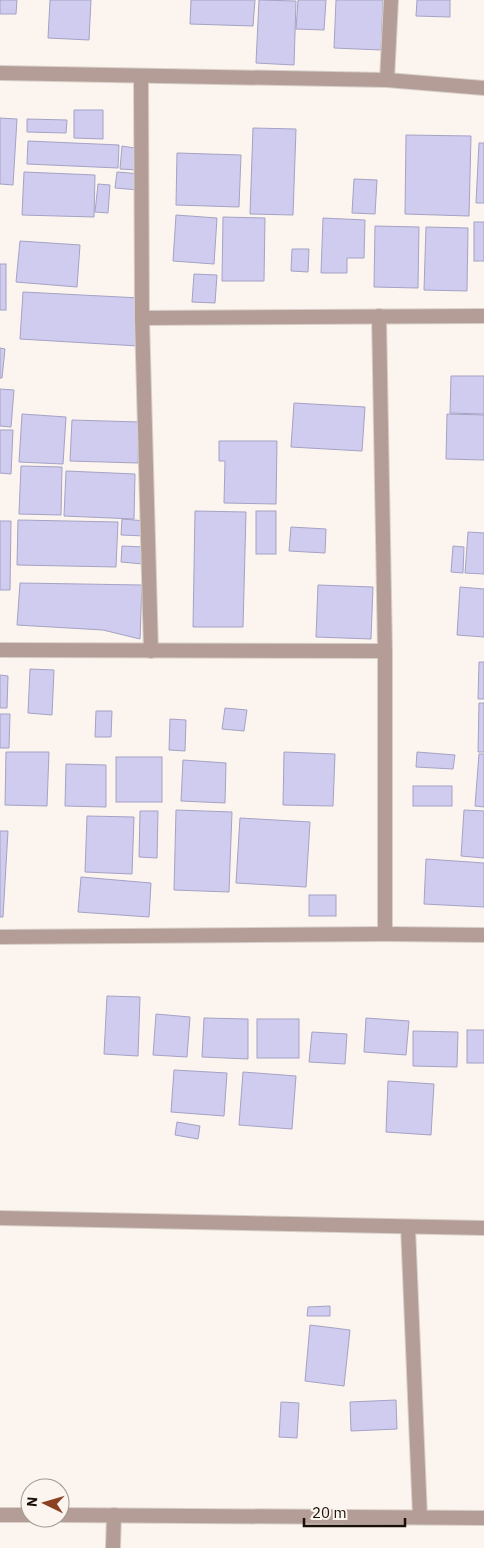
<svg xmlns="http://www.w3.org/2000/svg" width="484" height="1548" viewBox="0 0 484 1548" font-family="'IBM Plex Sans',sans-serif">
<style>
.building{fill:#cfccef;stroke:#a5a2c4}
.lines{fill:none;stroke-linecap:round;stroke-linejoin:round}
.minor-casing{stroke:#d7d0ca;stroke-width:16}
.minor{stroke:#b49d97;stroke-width:14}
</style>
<rect width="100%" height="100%" fill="#fbf4ef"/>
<!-- building -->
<g class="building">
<polygon points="0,0 17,0 16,14 0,14"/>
<polygon points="50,0 91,0 89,40 48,38"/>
<polygon points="191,0 255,0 253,26 190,24"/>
<polygon points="259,0 296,1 294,65 256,63"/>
<polygon points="298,0 326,0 324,30 296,29"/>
<polygon points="336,0 383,0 381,50 334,48"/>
<polygon points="417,0 450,0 450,17 416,16"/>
<polygon points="74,110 103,110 103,139 74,138"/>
<polygon points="0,118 17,119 13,185 0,184"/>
<polygon points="27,119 67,120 66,133 27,132"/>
<polygon points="253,128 296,129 293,215 250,214"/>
<polygon points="406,135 471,136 469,216 405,214"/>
<polygon points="28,141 119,145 118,168 27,164"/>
<polygon points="479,143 484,143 484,203 476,203"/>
<polygon points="122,146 141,149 138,170 120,169"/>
<polygon points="177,153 241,155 239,207 176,205"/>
<polygon points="24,172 95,175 94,217 22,215"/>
<polygon points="117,172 141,174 139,190 115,188"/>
<polygon points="354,179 377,180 375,214 352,213"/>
<polygon points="98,184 110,185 108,213 95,212"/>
<polygon points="176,215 217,218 214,264 173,261"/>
<polygon points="223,217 265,218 264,281 222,281"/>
<polygon points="323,218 365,220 364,258 347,258 347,273 321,273"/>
<rect x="474" y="222" width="10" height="39"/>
<polygon points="375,226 419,227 418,288 374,287"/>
<polygon points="426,227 468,228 467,291 424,290"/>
<polygon points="20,241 80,245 77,287 16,282"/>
<polygon points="292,249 309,249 308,272 291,271"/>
<rect x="0" y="264" width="6" height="46"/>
<polygon points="194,274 217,275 215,303 192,302"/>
<polygon points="23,292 140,298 138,346 20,339"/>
<polygon points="0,348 5,349 2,378 0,378"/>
<polygon points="451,376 484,376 484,414 450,413"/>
<polygon points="0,389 14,390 11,427 0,426"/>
<polygon points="294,403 365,407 362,451 291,447"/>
<polygon points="22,414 66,417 63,464 19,462"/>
<polygon points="447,414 484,415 484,460 446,459"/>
<polygon points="72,420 139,422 138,463 70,461"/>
<polygon points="0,430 13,430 11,474 0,473"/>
<polygon points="219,441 277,441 276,504 224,503 225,461 219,461"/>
<polygon points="21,466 62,467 61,515 19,514"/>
<polygon points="66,471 135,474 134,519 64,516"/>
<polygon points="195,511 246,512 243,627 193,627"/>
<rect x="256" y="511" width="20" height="43"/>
<polygon points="122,519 146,521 145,536 121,535"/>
<polygon points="18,520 118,522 116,567 17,565"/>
<polygon points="0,521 11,521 10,590 0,590"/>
<polygon points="291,527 326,529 325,553 289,551"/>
<polygon points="468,532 484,533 484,574 465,573"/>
<polygon points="122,546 144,547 143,564 121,562"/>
<polygon points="453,546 464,547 463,573 451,572"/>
<polygon points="20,583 142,585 140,639 103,630 17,625"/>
<polygon points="318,585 373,587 371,639 316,637"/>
<polygon points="460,587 484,589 484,637 457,635"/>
<polygon points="479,662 484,662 484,699 478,699"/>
<polygon points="30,669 54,670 52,715 28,713"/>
<polygon points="0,675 8,676 7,708 0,708"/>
<polygon points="479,703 484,703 484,752 478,752"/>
<polygon points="225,708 247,710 244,731 222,729"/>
<polygon points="96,711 112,711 111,737 95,737"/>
<polygon points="0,714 10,714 9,748 0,748"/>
<polygon points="170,719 186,720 185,751 169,750"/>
<polygon points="6,752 49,752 47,806 5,805"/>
<polygon points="284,752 335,754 333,806 283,805"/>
<polygon points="417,752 455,755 453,769 416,767"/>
<polygon points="479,754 484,754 484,807 475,806"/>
<rect x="116" y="757" width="46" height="45"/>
<polygon points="183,760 226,763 225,803 181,801"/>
<polygon points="66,764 106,765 106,807 65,806"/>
<rect x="413" y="786" width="39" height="20"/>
<polygon points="176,810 232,812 229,892 174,890"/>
<polygon points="464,810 484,811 484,858 461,856"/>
<polygon points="140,811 158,811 157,858 139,857"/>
<polygon points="87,816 134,817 132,874 85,872"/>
<polygon points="240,818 310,822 306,887 236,883"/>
<polygon points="0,831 8,831 3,917 0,917"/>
<polygon points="426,859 484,863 484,907 424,904"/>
<polygon points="81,877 151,883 149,917 78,912"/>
<rect x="309" y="895" width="27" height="21"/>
<polygon points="107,996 140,997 138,1056 104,1054"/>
<polygon points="156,1014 190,1017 187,1057 153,1055"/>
<polygon points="204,1018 248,1019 248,1059 202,1057"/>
<polygon points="366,1018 409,1021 406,1055 364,1052"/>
<rect x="257" y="1019" width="42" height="39"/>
<rect x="467" y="1030" width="17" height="33"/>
<polygon points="413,1031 458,1032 457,1067 413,1066"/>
<polygon points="312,1032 347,1034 345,1064 309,1062"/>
<polygon points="174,1070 227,1073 224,1116 171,1112"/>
<polygon points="243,1072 296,1076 292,1129 239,1125"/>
<polygon points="388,1081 434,1084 431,1135 386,1132"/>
<polygon points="177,1122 200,1126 198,1139 175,1135"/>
<polygon points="330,1306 330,1316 307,1316 308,1307"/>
<polygon points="310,1325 350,1330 344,1386 305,1381"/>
<polygon points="396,1400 397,1429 351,1431 350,1402"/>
<polygon points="281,1402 299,1403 297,1438 279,1437"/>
</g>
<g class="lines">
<!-- minor casing -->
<g class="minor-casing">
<g id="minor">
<polyline points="0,73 387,80 484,88"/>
<polyline points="141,76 142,318 151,651"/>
<polyline points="387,80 391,0"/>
<polyline points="379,316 385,651 385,934"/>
<polyline points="142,318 484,316"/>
<polyline points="0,650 385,651"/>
<polyline points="0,937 385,934 484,935"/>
<polyline points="0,1218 484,1228"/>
<polyline points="408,1227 420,1517"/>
<polyline points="0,1515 30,1515"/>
<polyline points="60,1515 484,1518"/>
<polyline points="113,1548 114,1515"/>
</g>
</g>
<!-- minor -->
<use href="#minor" class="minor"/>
</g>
<!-- north arrow -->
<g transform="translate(45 1503) rotate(275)"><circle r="24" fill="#fbf4ef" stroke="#a19992"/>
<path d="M0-4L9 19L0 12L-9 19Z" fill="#8a4223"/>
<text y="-8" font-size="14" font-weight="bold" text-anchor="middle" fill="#1a1007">N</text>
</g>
<!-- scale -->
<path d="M304 1518v8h101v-8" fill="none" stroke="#1a1007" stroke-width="2.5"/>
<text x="312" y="1518" font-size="15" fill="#1a1007" stroke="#fbf4ef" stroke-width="4" paint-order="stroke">20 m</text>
</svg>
